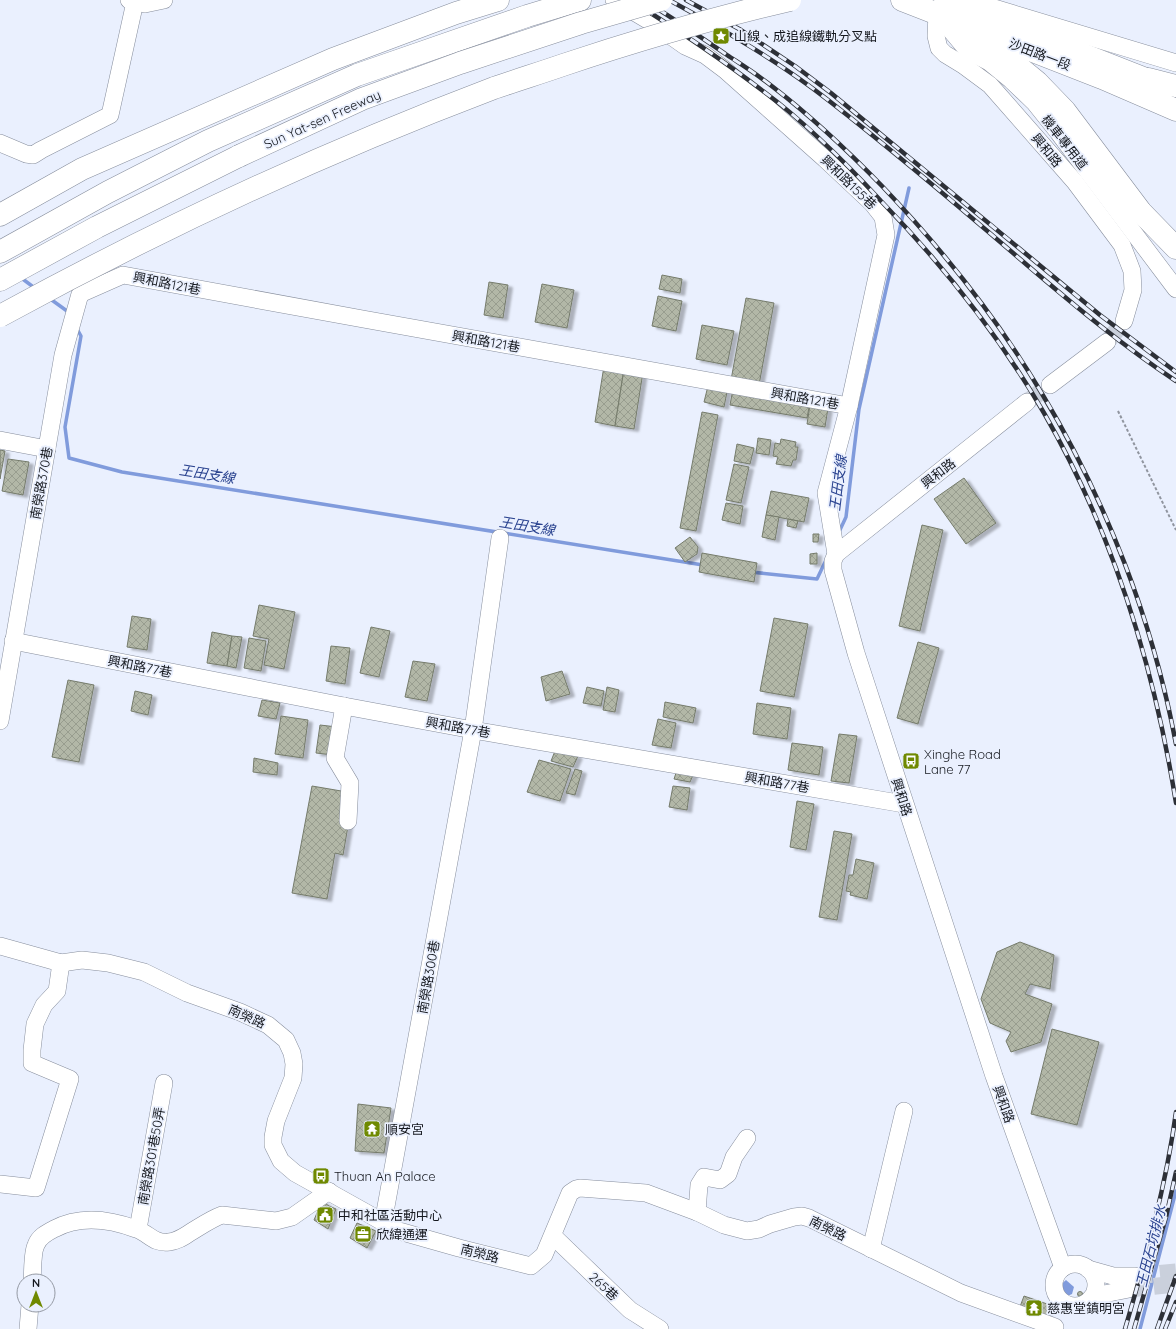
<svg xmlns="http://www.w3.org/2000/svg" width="1176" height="1329" viewBox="0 0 1176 1329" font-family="Quicksand,'Noto Sans TC',sans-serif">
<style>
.water{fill:#809bdc}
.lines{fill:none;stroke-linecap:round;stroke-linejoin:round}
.stream{stroke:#809bdc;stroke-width:3.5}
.building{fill:url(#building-cross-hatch);stroke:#757b6b;filter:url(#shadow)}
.minor-tunnel{stroke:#cad0dc;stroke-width:17;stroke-dasharray:17 8;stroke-linecap:butt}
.minor-casing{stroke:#878e9d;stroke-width:18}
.major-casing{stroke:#878e9d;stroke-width:23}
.highway-casing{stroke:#878e9d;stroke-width:23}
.path{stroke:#90959f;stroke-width:2;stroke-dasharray:3 2;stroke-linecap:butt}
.minor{stroke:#fff;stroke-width:17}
.major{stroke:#fff;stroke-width:22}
.highway{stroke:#fff;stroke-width:22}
.rail-casing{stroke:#2d3037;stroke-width:4.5}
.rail{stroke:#eaf0fe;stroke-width:3;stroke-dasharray:9;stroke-linecap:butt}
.highway-bridge-casing{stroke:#878e9d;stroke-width:23;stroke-linecap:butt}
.highway-bridge{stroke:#fff;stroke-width:22}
.labels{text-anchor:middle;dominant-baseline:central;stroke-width:3.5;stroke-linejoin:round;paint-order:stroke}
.poi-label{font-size:13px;fill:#15181e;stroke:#eaf0fe;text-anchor:start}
.street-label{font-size:13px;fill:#15181e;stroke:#eaf0fe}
.water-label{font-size:14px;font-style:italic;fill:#29428f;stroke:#eaf0fe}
</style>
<defs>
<pattern id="building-cross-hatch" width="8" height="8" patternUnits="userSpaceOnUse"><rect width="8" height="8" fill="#b2b7a7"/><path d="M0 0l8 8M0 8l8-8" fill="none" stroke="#989d8f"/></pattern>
<filter id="shadow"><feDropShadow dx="4.5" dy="2.5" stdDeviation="1" flood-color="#0004"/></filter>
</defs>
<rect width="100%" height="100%" fill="#eaf0fe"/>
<!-- water -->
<path class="water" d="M1066,1280l8,7 -2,7 -9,4c-4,-7 -4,-13 3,-18z"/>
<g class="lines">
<!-- stream -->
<g class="stream">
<polyline points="20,277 36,289"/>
<polyline points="49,298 67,311 69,315"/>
<polyline points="76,327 81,336 65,427 69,458 122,472 703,565"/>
<polyline points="839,532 846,517 859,409 909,188"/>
<polyline points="751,572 817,579 826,560"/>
<polyline points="1140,1329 1176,1191"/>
</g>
</g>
<!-- building -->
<g class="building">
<polygon points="662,275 682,279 680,293 659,289"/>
<polygon points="489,282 508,285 503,318 484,315"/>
<polygon points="542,284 574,290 567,328 535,322"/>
<polygon points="658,296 682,301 676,331 652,326"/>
<polygon points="746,298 774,303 759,385 731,380"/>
<polygon points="702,325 734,331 727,365 696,359"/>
<polygon points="604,366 624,369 615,426 595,422"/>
<polygon points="624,369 643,372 634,429 615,426"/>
<polygon points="709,382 728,387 724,407 704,402"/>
<polygon points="733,389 810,402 807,418 730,405"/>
<polygon points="810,405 828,408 825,427 807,424"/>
<polygon points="702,412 718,415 696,531 680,528"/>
<polygon points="758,438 771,440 769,455 756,453"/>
<polygon points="781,439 796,442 795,447 798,447 796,460 793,460 791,466 776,464 778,457 773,456 775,443 780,444"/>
<polygon points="737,444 754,448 750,464 734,461"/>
<polygon points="0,450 5,451 0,479"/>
<polygon points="8,459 29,462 23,495 2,491"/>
<polygon points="734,464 749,467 741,503 726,500"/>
<polygon points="964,478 996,523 966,544 934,499"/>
<polygon points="771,491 809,498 804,522 766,515"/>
<polygon points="726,503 743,506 740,524 722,520"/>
<polygon points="766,515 779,517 775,540 762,537"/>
<polygon points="788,519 798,521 796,528 787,526"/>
<polygon points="922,525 943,530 920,631 899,626"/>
<polygon points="813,534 819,534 818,542 813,542"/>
<polygon points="690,537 698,547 697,554 685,562 675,548"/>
<polygon points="702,553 757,563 754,582 699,572"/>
<polygon points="817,553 817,564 810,564 810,554"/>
<polygon points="259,605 295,612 284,669 264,665 269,639 253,636"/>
<polygon points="132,616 151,619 147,650 127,647"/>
<polygon points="774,618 808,624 794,697 760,691"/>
<polygon points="371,627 390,631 379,677 360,673"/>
<polygon points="212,632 232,636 227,666 207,663"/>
<polygon points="232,636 242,637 236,668 227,666"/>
<polygon points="249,638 266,641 261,671 244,668"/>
<polygon points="918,642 939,648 918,724 897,718"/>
<polygon points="331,646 350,648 345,684 326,681"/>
<polygon points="413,661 435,664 427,701 405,697"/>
<polygon points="562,671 570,694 546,701 541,677"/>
<polygon points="68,680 94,685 79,762 52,757"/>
<polygon points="587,687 604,691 601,706 583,703"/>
<polygon points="607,687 619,690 615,712 603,710"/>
<polygon points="135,691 152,695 148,715 131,711"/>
<polygon points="262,700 280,703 276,719 258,716"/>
<polygon points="665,702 696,708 693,723 663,717"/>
<polygon points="757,703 791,708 787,739 753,734"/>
<polygon points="281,716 308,720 303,758 275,754"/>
<polygon points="658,719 676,723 671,748 652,745"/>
<polygon points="320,725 337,727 333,755 316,753"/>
<polygon points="839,734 857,736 849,783 831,781"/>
<polygon points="792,743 823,747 819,775 788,770"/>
<polygon points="555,751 578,756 573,767 551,761"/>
<polygon points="254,758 278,763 277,775 253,772"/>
<polygon points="539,760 571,769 560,801 527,792"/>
<polygon points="575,769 582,771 575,795 566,793"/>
<polygon points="677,770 694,773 690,782 674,779"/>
<polygon points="312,786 347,792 348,826 343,855 335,853 327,899 292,893"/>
<polygon points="673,786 690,788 687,810 669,807"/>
<polygon points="797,801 814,804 806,850 790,847"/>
<polygon points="834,831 852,834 837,920 819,917"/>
<polygon points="856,859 874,863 867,899 850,895 851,892 846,891 849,875 853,875"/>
<polygon points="1020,942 1054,955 1050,989 1030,984 1025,994 1052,1004 1041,1042 1011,1052 1006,1041 1011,1032 990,1023 981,999 997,952"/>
<polygon points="1052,1029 1099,1042 1077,1125 1031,1114"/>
<polygon points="358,1104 391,1108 384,1153 355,1151"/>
<polygon points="322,1201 329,1206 336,1209 328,1229 314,1220"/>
<polygon points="357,1223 376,1231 367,1248 350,1238"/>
<circle cx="1080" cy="1294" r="2.5"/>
<polygon points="1024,1296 1050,1305 1045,1321 1018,1312"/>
</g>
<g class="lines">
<!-- minor-tunnel -->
<g class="minor-tunnel">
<polyline points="1107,342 1124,321"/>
<polyline points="1027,402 1050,385"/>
<polyline points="1135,1276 1176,1272"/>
<polyline points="1129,1289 1176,1284"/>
</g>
<!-- minor casing -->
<g class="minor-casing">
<g id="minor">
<polyline points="129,0 145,4 164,0"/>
<polyline points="614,0 651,22 685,46 705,55 725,70 825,159 872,203 883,217 886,235 849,406 826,493 836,554"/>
<polyline points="944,0 937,13 936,36 939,48 945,54 963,65 990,85 1075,182 1122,245 1132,271 1133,290 1124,321"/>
<polyline points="981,4 1176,63"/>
<polyline points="943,21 968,51 989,62 1011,80 1034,102 1058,132 1176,289"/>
<polyline points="0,143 26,154 33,155 41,150 110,115 135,2"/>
<polyline points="1050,385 1107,342"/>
<polyline points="1027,402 836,554 833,561 833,570 856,653 994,1076 1063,1268"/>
<polyline points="0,440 47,449"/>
<polyline points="13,641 344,706 473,730 904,804"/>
<polyline points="344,706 335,758 350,783 348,821"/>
<polyline points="0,721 63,355 80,294 123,275 363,319 849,406"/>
<polyline points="0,946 61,963 82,960 108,963 144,972 187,993 240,1012 268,1025 286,1040 292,1053 294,1064 293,1078 276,1121 273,1137 273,1145 281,1161 295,1173 399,1231 459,1248 531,1266 544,1255 570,1193 576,1189 580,1188 646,1193 697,1212 724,1225 747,1231 759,1229 770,1224 794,1217 802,1216 809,1218 961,1293 1055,1327"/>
<polyline points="0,1184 36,1188 70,1079 32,1063 32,1050 35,1024 44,1005 57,991 61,963"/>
<polyline points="697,1212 699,1185 704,1177 720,1180 728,1174 734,1157 747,1138"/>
<polyline points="383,1223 473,730 500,538"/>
<polyline points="138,1229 164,1083"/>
<polyline points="553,1236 630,1310 660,1329"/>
<polyline points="871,1249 904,1111"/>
<circle cx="1075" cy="1285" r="21"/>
<polyline points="1088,1269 1113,1276 1135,1276"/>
<path d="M32,1281c1,-10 0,-28 4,-36 3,-8 10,-12 18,-16 26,-14 55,-10 82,0 13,4 17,15 33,13 9,-1 14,-5 22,-10 10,-6 20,-13 31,-17l54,6 16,-4 37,-26"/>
<polyline points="1091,1298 1109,1293 1129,1289"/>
<polyline points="28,1329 30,1305"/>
</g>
</g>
<!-- major casing -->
<g class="major-casing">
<g id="major">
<polyline points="902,0 1102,78 1176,110"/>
<polyline points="956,0 1003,23 1166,87"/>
</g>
</g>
<!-- highway casing -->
<g class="highway-casing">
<g id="highway">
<polyline points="937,13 1004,55 1037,82 1065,111 1141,212 1176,248"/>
<polyline points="1148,79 1176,86"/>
<polyline points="0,215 82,169 333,59 456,13 498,0"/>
<polyline points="0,252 108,192 208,141 357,75 527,16 580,0"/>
<polyline points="0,280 97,227 239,156"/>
</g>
</g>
<!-- path -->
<polyline class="path" points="1118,411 1176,530"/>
<!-- minor -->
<use href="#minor" class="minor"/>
<!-- major -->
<use href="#major" class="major"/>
<!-- highway -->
<use href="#highway" class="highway"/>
<!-- rail casing -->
<g class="rail-casing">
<g id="rail">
<path d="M630,0c45,28 90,58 133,91 43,32 82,71 118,110 61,63 119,136 163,212 69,120 110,253 132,390"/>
<path d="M643,0c29,17 56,36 84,55 15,10 31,20 46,32 39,30 75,64 109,99 59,62 115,132 159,206 65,108 112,229 135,352"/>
<path d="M669,0c55,30 109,61 159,100 68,53 134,109 199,165 48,41 96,81 149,116"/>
<polyline points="686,0 741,30 795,66 831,93 1100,315 1176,372"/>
<path d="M1125,1329c21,-72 41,-143 51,-217"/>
<polyline points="1134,1329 1166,1217 1176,1172"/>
<polyline points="1157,1329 1176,1276"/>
<polyline points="1165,1329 1176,1302"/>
</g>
</g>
<!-- rail -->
<use href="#rail" class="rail"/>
<!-- highway-bridge casing -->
<g class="highway-bridge-casing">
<g id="highway-bridge">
<polyline points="239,156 362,99 460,63 581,23 661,0"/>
<path d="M0,316c159,-87 325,-164 494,-228 23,-8 46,-15 69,-23 75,-25 150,-47 227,-65"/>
</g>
</g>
<!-- highway-bridge -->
<use href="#highway-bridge" class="highway-bridge"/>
</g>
<!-- icons -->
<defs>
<g id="sight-square" transform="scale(0.9)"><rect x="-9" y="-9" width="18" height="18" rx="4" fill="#6f8900" stroke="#eaf0fe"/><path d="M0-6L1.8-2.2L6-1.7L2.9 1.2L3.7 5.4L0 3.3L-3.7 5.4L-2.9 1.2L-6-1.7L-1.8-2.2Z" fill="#fff"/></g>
<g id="bus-square" transform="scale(0.9)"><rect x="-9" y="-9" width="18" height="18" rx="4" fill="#6f8900" stroke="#eaf0fe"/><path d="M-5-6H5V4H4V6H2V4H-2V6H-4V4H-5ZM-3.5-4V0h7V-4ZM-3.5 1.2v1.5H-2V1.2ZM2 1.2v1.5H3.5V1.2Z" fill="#fff"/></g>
<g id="temple-square" transform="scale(0.9)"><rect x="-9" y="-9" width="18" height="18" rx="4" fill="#6f8900" stroke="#eaf0fe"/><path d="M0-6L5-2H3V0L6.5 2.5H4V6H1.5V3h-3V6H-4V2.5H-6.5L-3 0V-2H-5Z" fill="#fff"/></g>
<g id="civic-square" transform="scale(0.9)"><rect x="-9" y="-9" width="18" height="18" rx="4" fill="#6f8900" stroke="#eaf0fe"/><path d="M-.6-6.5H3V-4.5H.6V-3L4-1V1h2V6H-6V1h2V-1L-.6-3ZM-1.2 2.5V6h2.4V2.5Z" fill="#fff"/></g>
<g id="office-square" transform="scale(0.9)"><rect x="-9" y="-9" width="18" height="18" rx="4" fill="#6f8900" stroke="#eaf0fe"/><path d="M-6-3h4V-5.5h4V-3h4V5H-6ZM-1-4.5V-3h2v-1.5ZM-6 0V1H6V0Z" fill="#fff"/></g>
</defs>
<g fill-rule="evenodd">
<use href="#sight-square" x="721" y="36"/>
<use href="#bus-square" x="911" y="761"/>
<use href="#temple-square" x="372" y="1129"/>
<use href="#bus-square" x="321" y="1176"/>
<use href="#civic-square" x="325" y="1215"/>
<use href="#office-square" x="363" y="1234"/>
<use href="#temple-square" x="1034" y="1308"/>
</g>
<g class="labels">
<!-- poi labels -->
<g class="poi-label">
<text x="734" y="36">山線、成追線鐵軌分叉點</text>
<text x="924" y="754">Xinghe Road<tspan x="924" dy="15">Lane 77</tspan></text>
<text x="385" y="1129">順安宮</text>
<text x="334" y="1176">Thuan An Palace</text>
<text x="338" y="1215">中和社區活動中心</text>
<text x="376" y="1234">欣緯通運</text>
<text x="1047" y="1308">慈惠堂鎮明宮</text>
</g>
<!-- street labels -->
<g class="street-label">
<text transform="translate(1040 54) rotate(21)">沙田路一段</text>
<text transform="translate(322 119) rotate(-24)">Sun Yat-sen Freeway</text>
<text transform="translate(1065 142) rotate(52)">機車專用道</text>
<text transform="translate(1047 150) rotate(50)">興和路</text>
<text transform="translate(849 182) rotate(44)">興和路155巷</text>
<text transform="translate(167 283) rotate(11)">興和路121巷</text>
<text transform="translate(486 341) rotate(10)">興和路121巷</text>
<text transform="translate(805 398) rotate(10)">興和路121巷</text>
<text transform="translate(938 473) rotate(-38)">興和路</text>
<text transform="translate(41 483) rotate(-80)">南榮路370巷</text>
<text transform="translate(140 666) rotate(11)">興和路77巷</text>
<text transform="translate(458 727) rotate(10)">興和路77巷</text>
<text transform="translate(777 782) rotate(10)">興和路77巷</text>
<text transform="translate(902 797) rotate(72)">興和路</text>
<text transform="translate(428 977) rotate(-80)">南榮路300巷</text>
<text transform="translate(247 1016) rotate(24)">南榮路</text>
<text transform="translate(1004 1104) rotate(70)">興和路</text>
<text transform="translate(151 1156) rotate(-80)">南榮路301巷50弄</text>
<text transform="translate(828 1228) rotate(26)">南榮路</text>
<text transform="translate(480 1253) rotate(14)">南榮路</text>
<text transform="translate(604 1286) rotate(43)">265巷</text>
</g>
<!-- water labels -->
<g class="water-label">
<text transform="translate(207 474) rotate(9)">王田支線</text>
<text transform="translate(838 483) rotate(-83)">王田支線</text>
<text transform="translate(527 526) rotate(9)">王田支線</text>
<text transform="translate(1151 1246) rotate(-76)">王田石坑排水</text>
</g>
</g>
<!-- north arrow -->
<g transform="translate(36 1293)"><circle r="19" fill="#eaf0fe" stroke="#959aa4"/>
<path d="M0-3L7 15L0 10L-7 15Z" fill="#6f8900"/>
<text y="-6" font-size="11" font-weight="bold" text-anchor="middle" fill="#15181e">N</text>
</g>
</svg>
